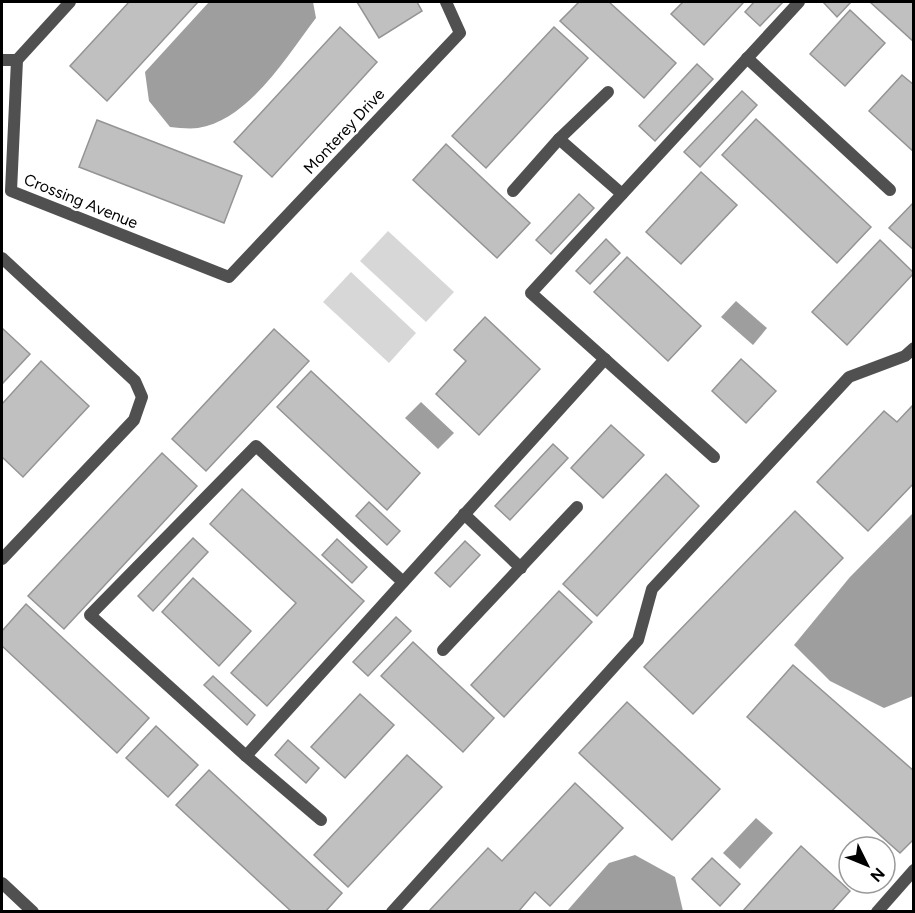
<svg xmlns="http://www.w3.org/2000/svg" width="915" height="913" viewBox="0 0 915 913" font-family="Figtree,sans-serif">
<style>
.green{fill:#d7d7d7}
.water{fill:#9e9e9e}
.building{fill:#c0c0c0;stroke:#949494;stroke-width:1.5}
.lines{fill:none;stroke-linecap:round;stroke-linejoin:round}
.lane{stroke:#505050;stroke-width:12}
.labels{text-anchor:middle;dominant-baseline:central;stroke-width:5;stroke-linejoin:round;paint-order:stroke}
.street-label{font-size:16px;fill:#000;stroke:#fff}
</style>
<rect width="100%" height="100%" fill="#fff"/>
<!-- green -->
<g class="green">
<polygon points="388,231 454,292 426,322 360,261"/>
<polygon points="351,272 416,333 389,363 323,302"/>
</g>
<!-- water -->
<g class="water">
<path d="M209,2h104l3,16c-29,38 -67,102 -118,110 -8,1 -19,0 -28,-1l-21,-26 -4,-29z"/>
<polygon points="736,301 767,328 753,345 721,317"/>
<polygon points="421,402 454,433 438,449 405,418"/>
<polygon points="913,513 913,696 884,708 830,681 794,645 850,577"/>
<polygon points="756,818 773,833 740,869 723,853"/>
<polygon points="635,855 675,877 683,911 567,911 609,863"/>
</g>
<!-- building -->
<g class="building">
<polygon points="129,2 198,2 107,101 70,66"/>
<polygon points="357,2 417,2 422,11 379,38"/>
<polygon points="579,2 609,2 676,63 644,98 560,21"/>
<polygon points="683,2 742,2 743,3 704,45 671,14"/>
<polygon points="754,2 783,2 760,26 745,12"/>
<polygon points="823,2 851,2 837,17"/>
<polygon points="870,2 914,2 914,42"/>
<polygon points="850,10 885,43 845,86 810,54"/>
<polygon points="340,27 377,62 272,177 234,142"/>
<polygon points="554,27 588,58 486,168 452,136"/>
<polygon points="697,64 713,79 655,141 639,126"/>
<polygon points="902,75 914,85 914,152 869,111"/>
<polygon points="742,91 757,105 700,167 684,152"/>
<polygon points="756,119 871,227 837,263 722,155"/>
<polygon points="97,120 242,176 224,223 79,167"/>
<polygon points="446,144 530,223 497,258 413,180"/>
<polygon points="701,172 737,205 681,264 646,232"/>
<polygon points="579,194 594,208 551,254 536,240"/>
<polygon points="914,202 914,250 889,228"/>
<polygon points="606,239 620,253 590,284 576,271"/>
<polygon points="880,240 914,273 847,345 812,312"/>
<polygon points="627,257 701,326 668,361 594,292"/>
<polygon points="485,317 540,369 479,435 436,394 466,361 454,350"/>
<polygon points="2,328 30,354 2,384"/>
<polygon points="274,329 309,361 206,471 172,439"/>
<polygon points="741,359 776,391 746,423 712,391"/>
<polygon points="41,361 89,406 23,477 2,457 2,404"/>
<polygon points="311,371 420,473 387,510 277,407"/>
<polygon points="914,404 914,483 868,531 817,482 884,411 897,422"/>
<polygon points="611,425 644,455 603,498 571,468"/>
<polygon points="553,444 568,458 510,520 495,506"/>
<polygon points="162,453 197,486 64,629 28,596"/>
<polygon points="666,474 699,506 597,616 563,584"/>
<polygon points="242,489 364,601 267,706 231,673 296,603 210,524"/>
<polygon points="369,502 400,531 387,545 356,516"/>
<polygon points="795,511 843,558 693,714 644,667"/>
<polygon points="193,538 208,552 153,611 138,596"/>
<polygon points="337,539 367,567 352,583 322,555"/>
<polygon points="465,541 480,555 450,587 435,573"/>
<polygon points="193,578 251,631 219,666 162,612"/>
<polygon points="559,591 592,622 504,717 471,685"/>
<polygon points="26,604 149,718 117,753 2,646 2,631"/>
<polygon points="396,617 411,631 368,676 353,662"/>
<polygon points="413,642 494,718 463,752 381,676"/>
<polygon points="793,665 914,771 914,839 900,853 747,717"/>
<polygon points="213,676 255,715 247,725 204,685"/>
<polygon points="360,694 394,725 345,778 311,747"/>
<polygon points="627,702 720,789 672,840 579,753"/>
<polygon points="156,726 198,765 168,797 126,758"/>
<polygon points="288,740 319,768 306,783 275,755"/>
<polygon points="407,755 442,787 348,887 314,855"/>
<polygon points="209,770 342,893 325,912 292,912 176,805"/>
<polygon points="575,783 623,828 550,906 535,892 518,912 428,912 488,848 502,861"/>
<polygon points="801,846 850,891 831,912 742,912"/>
<polygon points="712,858 740,884 720,906 692,879"/>
</g>
<g class="lines">
<!-- lane -->
<g class="lane">
<polyline points="747,58 890,190"/>
<polyline points="2,60 17,60 11,191 229,277 460,33 446,2"/>
<polyline points="17,60 70,2"/>
<polyline points="559,139 622,194"/>
<polyline points="513,191 559,139 608,92"/>
<polyline points="2,258 135,381 142,397 134,420 2,559"/>
<polyline points="714,457 531,293 799,2"/>
<polyline points="464,514 521,568"/>
<polyline points="443,650 577,507"/>
<polyline points="246,756 605,359"/>
<polyline points="321,820 246,756 90,615 256,446 403,582"/>
<polyline points="2,883 33,912"/>
<polyline points="392,912 638,640 652,589 849,377 905,356 914,348"/>
<polyline points="877,912 914,870"/>
</g>
</g>
<g class="labels">
<!-- street labels -->
<g class="street-label">
<text transform="translate(344 131) rotate(-47)">Monterey Drive</text>
<text transform="translate(81 201) rotate(22)">Crossing Avenue</text>
</g>
</g>
<!-- border -->
<rect width="915" height="913" fill="none" stroke="#000000" stroke-width="6"/>
<!-- north arrow -->
<g transform="translate(867 865) rotate(133)"><circle r="28" fill="#ffffff" stroke="#999999" stroke-width="1.5"/>
<path d="M0-4.5L10 22L0 15L-10 22Z" fill="#000000"/>
<text y="-9" font-size="16" font-weight="bold" text-anchor="middle" fill="#000000">N</text>
</g>
</svg>
